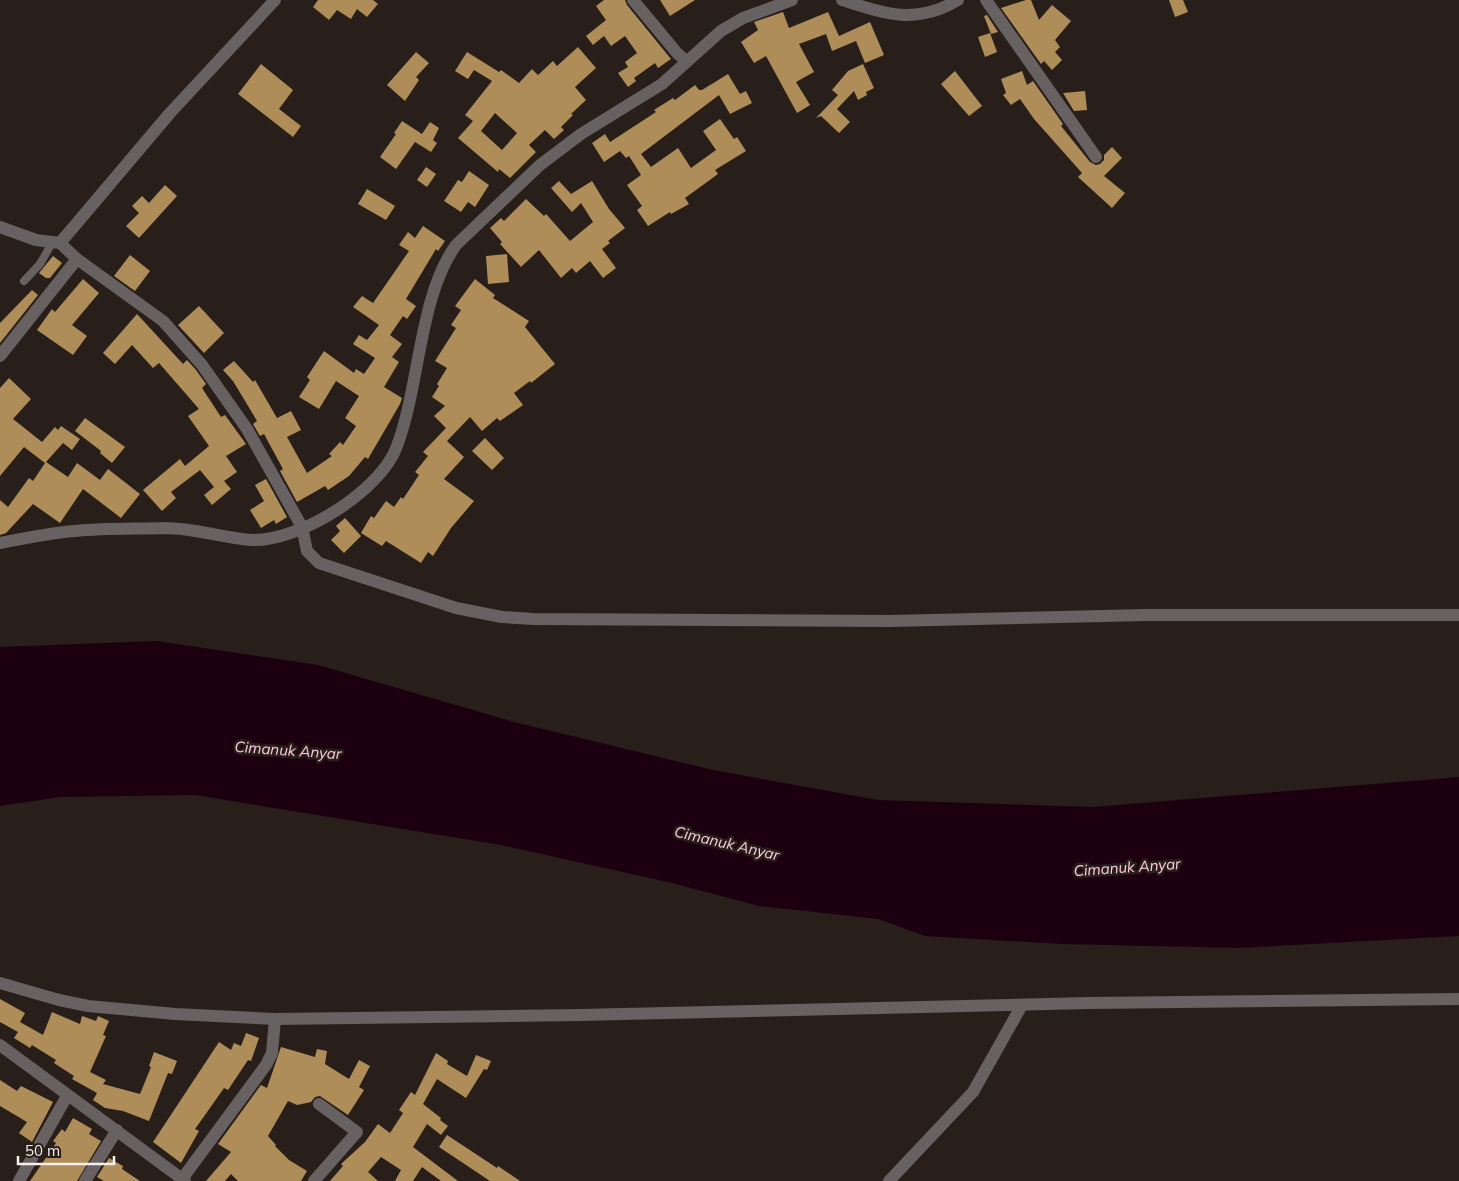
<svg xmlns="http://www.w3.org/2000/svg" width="1459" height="1181" viewBox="0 0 1459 1181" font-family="Mulish,sans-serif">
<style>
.water{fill:#1c000f}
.building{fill:#af8d59;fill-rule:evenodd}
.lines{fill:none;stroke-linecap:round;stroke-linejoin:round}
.lane{stroke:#686161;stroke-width:8}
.street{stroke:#686161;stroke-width:12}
.labels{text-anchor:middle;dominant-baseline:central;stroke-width:5;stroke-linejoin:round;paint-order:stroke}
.water-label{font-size:15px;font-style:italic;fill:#fecbe3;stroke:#291f1a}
</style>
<rect width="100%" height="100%" fill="#291f1a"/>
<!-- water -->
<polygon class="water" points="157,641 318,665 514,722 713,770 878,800 1092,807 1459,777 1459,936 1239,948 1062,944 925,936 878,919 759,906 672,883 501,845 195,795 60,797 0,806 0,647"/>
<!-- building -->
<g class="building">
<polygon points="318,0 373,0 378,4 367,17 357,9 351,19 337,10 329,20 313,7"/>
<polygon points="604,0 625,0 627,5 671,59 658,68 655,63 634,78 636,81 628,87 618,73 628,67 625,62 637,53 625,36 611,46 604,36 593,45 586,36 606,20 596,6"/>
<polygon points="660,0 695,0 670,16"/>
<polygon points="1026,0 1031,0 1039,20 1052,5 1071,21 1055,40 1060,47 1055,52 1062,60 1052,70 1044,61 1041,64 1001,8"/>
<polygon points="1169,0 1183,0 1188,12 1175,17"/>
<polygon points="783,12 789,28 828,12 839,36 870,22 884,55 865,63 856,41 832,51 826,34 799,44 814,72 796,82 810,105 797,113 766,56 754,63 741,42 758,30 754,22"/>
<polygon points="987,15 998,32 991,34 984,16"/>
<polygon points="990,33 997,52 985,57 978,37"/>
<path d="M578,47l18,21 -21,19 11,13 -15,14 2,1 -12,12 3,3 -10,9 -9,-9 -16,15 7,7 -26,26 -11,-9 -1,3 -40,-34 15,-17 -8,-6 27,-34 -18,-11 -6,9 -13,-8 12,-19 32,20 2,-2 18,13 13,-14 6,6 15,-14 4,5zM495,113l22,20 -15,17 -21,-19z"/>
<polygon points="416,52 429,63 416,77 419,80 405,101 387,85"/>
<polygon points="261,64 293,90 279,109 301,126 293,137 238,94"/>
<polygon points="863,64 874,88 866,92 867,95 858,100 854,91 837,109 850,122 839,133 821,116 816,118 838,95 832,90 848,71"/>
<polygon points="955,71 982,106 969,116 941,84"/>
<polygon points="1022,71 1027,85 1033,81 1063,124 1061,126 1090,162 1096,165 1100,164 1104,160 1104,155 1112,147 1122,158 1104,176 1125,193 1112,208 1078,177 1082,173 1034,119 1020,99 1011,105 1003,95 1006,93 1001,79"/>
<polygon points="728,74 740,94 746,91 752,103 730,114 719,95 641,154 651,167 678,148 691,168 716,150 703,131 720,119 734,139 737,137 746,151 715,170 718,174 685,198 689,204 671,214 670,212 648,226 637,210 642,206 627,185 641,175 629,156 626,158 620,151 604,162 592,143 605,134 610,142 656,112 654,110 673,98 675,100 695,85 699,90 702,90"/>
<polygon points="1085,91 1087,110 1074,111 1063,93"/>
<polygon points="402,121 422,134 430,122 439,128 433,140 437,143 431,152 415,142 396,169 380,157 396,134 394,133"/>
<polygon points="426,167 436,174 427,187 417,180"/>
<polygon points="469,171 489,185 475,207 468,202 461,212 444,201 458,180 462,182"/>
<polygon points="559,181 571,194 592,181 609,209 625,228 608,241 610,243 602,249 616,268 603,278 590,261 576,273 572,268 561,278 539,250 521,267 500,244 502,242 490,228 501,218 504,221 526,199 544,216 546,214 570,241 593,222 581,203 572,212 551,188"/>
<polygon points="165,185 177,196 139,238 126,226 139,213 132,206 142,196 149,203"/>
<polygon points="367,189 395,206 386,220 358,204"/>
<polygon points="423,226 445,241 438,251 436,249 406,299 416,306 407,319 403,316 390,335 402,344 392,357 399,362 384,387 402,398 400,404 368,459 365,457 349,476 328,490 325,486 297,502 280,471 283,469 264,434 260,436 253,424 257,421 233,381 223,370 234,361 253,382 255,380 277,418 291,411 301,430 287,437 307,473 332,456 329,454 340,442 343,445 356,426 345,418 359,396 336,381 319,409 299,397 310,380 307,377 324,351 354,373 356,369 364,374 375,358 353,344 359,335 367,340 379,325 353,307 362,296 373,303 409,251 399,245 408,232 415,238"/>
<polygon points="507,254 509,282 488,284 486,256"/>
<polygon points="130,255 150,271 135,291 114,276"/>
<polygon points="53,256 62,263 50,278 46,278 39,273"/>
<polygon points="83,279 99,293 72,325 87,336 73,355 37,330 52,309 55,312"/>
<polygon points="475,279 495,295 493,298 529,321 525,327 555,364 531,383 530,381 514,393 523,405 500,421 497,418 482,431 470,417 447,441 464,457 444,479 474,501 451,528 433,556 428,552 421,563 386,541 382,546 361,533 371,516 374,518 386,501 394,507 401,497 403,499 419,475 415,472 428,456 423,452 446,428 434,416 445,406 432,397 439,386 437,384 447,368 435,361 456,328 451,325 461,310 455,306"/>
<polygon points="32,290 38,295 0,343 0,323"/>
<polygon points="199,306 224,333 204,353 178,325"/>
<polygon points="137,314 183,364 187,360 196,370 206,384 202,388 221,417 225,415 246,444 226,456 237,472 224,481 231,489 212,505 204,495 214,487 200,470 171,492 176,498 162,511 143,490 180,459 185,466 209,446 188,416 199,409 159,363 153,368 132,345 115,364 103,353"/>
<polygon points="9,378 31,399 13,419 42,442 55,427 58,430 61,426 80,439 72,450 63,443 46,462 68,477 77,463 100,480 108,469 140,494 121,518 83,489 60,523 33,504 6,533 0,535 0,500 8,507 29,478 33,481 45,463 24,447 0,476 0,388"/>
<polygon points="85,418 125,447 112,463 100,453 101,451 75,431"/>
<polygon points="485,438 504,458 492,470 472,451"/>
<polygon points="266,479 287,517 276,524 274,520 261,528 250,510 264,501 255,485"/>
<polygon points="345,518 361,536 344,553 331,540 340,531 336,526"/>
<polygon points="0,999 25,1013 20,1022 43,1035 52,1012 80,1024 82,1016 96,1021 98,1016 109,1021 103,1035 106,1036 90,1072 106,1080 103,1084 140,1094 151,1067 149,1066 154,1052 177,1061 172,1074 168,1073 149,1121 123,1111 105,1108 93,1100 97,1093 72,1079 74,1076 54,1063 56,1060 32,1045 30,1048 14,1038 18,1032 0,1022"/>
<polygon points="246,1033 259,1038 251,1061 248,1060 228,1090 224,1088 205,1115 195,1129 199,1131 181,1163 153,1142 219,1042 231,1050 234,1043 241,1046"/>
<polygon points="281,1047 315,1057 317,1049 327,1051 325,1064 349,1079 359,1060 370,1066 359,1087 364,1090 348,1115 320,1096 315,1097 311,1102 297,1105 288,1101 268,1136 276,1145 275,1146 289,1160 307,1171 301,1181 238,1181 231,1174 225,1181 206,1181 231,1152 218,1144 261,1085 267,1088"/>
<polygon points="436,1053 448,1061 447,1064 467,1076 476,1055 491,1061 487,1070 484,1069 466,1098 437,1079 423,1104 441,1118 440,1120 448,1126 441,1135 427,1124 413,1147 458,1181 441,1181 422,1167 413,1181 395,1181 401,1170 381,1157 368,1172 378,1181 330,1181 343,1166 341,1164 365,1142 378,1124 390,1133 403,1113 399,1110 411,1092 415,1095"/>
<polygon points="0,1080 17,1091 21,1086 53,1102 32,1142 19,1133 27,1122 0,1106"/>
<polygon points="73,1118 92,1129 89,1134 101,1141 77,1181 30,1181 56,1143 53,1141 62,1129 65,1132"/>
<polygon points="447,1135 497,1168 498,1166 520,1181 490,1181 439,1147"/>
<polygon points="109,1158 123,1166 122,1169 140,1181 104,1181 97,1177"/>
</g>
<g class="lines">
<!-- lane -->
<polyline class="lane" points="24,281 40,264 52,243"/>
<!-- street -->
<g class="street">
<polyline points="633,0 677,53 686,61"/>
<path d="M842,0c43,14 75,25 116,0"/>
<polyline points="986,0 1096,157"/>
<polyline points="0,227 36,240 60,243"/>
<polyline points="77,259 60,243 170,113 275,0"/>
<polyline points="0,356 77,259 163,321 202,365 247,429 302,527 307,551 319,563 456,608 502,617 533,619 890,621 1146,615 1459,615"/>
<path d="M0,543c25,-5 50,-10 75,-12 30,-3 60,-2 90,-3 30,0 57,10 86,12 48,2 130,-49 146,-94 23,-61 22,-150 59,-201l84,-80 41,-31 81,-50 59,-53 22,-13 49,-18"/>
<polyline points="0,983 59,1000 88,1006 175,1014 275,1019 580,1015 1089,1003 1459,999"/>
<polyline points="0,1045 185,1181"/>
<polyline points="182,1179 266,1065 272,1053 275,1019"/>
<polyline points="19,1181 67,1096"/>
<polyline points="85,1181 117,1130"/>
<polyline points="314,1181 357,1132 319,1104"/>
<polyline points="889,1181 973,1092 1022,1005"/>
</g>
</g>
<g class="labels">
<!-- water labels -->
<g class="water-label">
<text transform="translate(288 750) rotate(4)">Cimanuk Anyar</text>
<text transform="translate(727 843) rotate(13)">Cimanuk Anyar</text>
<text transform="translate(1127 867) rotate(-4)">Cimanuk Anyar</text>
</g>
</g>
<!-- scale -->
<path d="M18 1156v8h96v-8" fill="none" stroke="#f6efeb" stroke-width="2.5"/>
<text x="25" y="1156" font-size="15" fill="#f6efeb" stroke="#291f1a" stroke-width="4" paint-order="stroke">50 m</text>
</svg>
